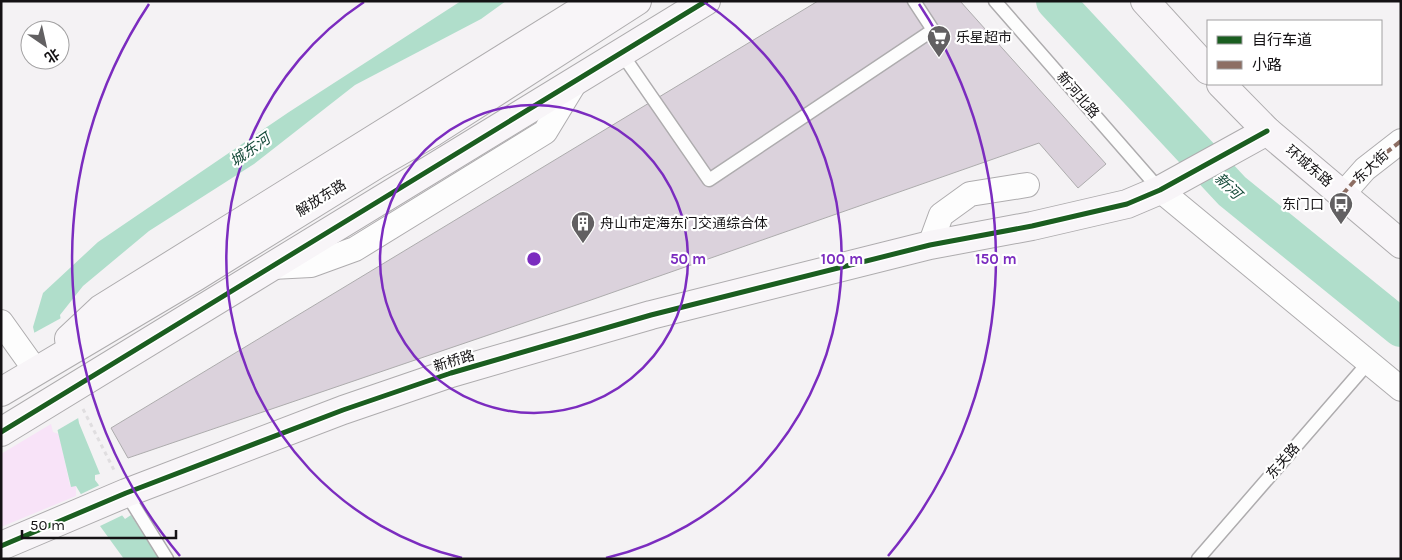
<svg xmlns="http://www.w3.org/2000/svg" width="1402" height="560" viewBox="0 0 1402 560" font-family="Karla,'Noto Sans SC',sans-serif">
<style>
.green{fill:#f8e3f8}
.water{fill:#b0decb}
.pier{fill:#f4f2f4}
.lines{fill:none;stroke-linecap:round;stroke-linejoin:round}
.river{stroke:#b0decb;stroke-width:38}
.building{fill:#dbd2dc;stroke:#adacad}
.lane-casing{stroke:#aeacae;stroke-width:15}
.street-casing{stroke:#aeacae;stroke-width:26}
.secondary-casing{stroke:#aeacae;stroke-width:30}
.path{stroke:#e0dee0;stroke-width:3;stroke-dasharray:4 4;stroke-linecap:butt}
.lane{stroke:#fdfdfd;stroke-width:12}
.street{stroke:#fdfdfd;stroke-width:24}
.secondary{stroke:#f8f5f8;stroke-width:28}
.quiet{stroke:#8d6e63;stroke-width:4;stroke-dasharray:8 4;stroke-linecap:butt}
.cycleway-casing{stroke:#fff;stroke-width:8}
.cycleway{stroke:#1b5e20;stroke-width:5}
.ring{fill:none;stroke:#7b2cbf;stroke-width:2.5}
.labels{text-anchor:middle;dominant-baseline:central;stroke-width:4.5;stroke-linejoin:round;paint-order:stroke}
.poi-label{font-size:14px;fill:#141214;stroke:#fff;text-anchor:start}
.street-label{font-size:14px;fill:#141214;stroke:#fff}
.water-label{font-size:15px;font-style:italic;fill:#164b3a;stroke:#fff}
.centre{fill:#7b2cbf;stroke:#fff;stroke-width:2.5}
.ring-label{font-size:15px;text-anchor:middle;font-weight:bold;fill:#7b2cbf;stroke:#fff;stroke-width:4.5;stroke-linejoin:round;paint-order:stroke}
</style>
<rect width="100%" height="100%" fill="#f4f2f4"/>
<!-- green -->
<polygon class="green" points="51,424 53,432 59,434 70,486 76,486 76,496 1,527 1,454"/>
<!-- water -->
<polygon class="water" points="461,1 506,1 481,19 355,85 254,164 149,231 83,286 60,315 79,423 100,474 95,475 95,480 125,519 131,515 159,559 124,559 100,526 76,486 71,487 33,327 43,293 98,242 289,112"/>
<!-- pier -->
<g class="pier">
<polygon points="63,317 80,417 56,431 32,334"/>
<polygon points="102,484 125,514 98,527 79,495"/>
</g>
<g class="lines">
<!-- river -->
<polyline class="river" points="1055,1 1232,191 1401,328"/>
</g>
<!-- building -->
<polygon class="building" points="818,1 960,1 1106,164 1078,188 1039,143 591,300 128,458 111,428"/>
<g class="lines">
<!-- lane casing -->
<g class="lane-casing">
<g id="lane">
<polyline points="995,1 1160,190"/>
<polyline points="622,54 709,180 933,30 914,1"/>
<polyline points="126,493 167,559"/>
<polyline points="1198,559 1368,363"/>
</g>
</g>
<!-- street casing -->
<g class="street-casing">
<g id="street">
<polyline points="1160,190 1401,389"/>
<polyline points="1342,195 1365,169 1401,141"/>
<polyline points="930,245 941,215 970,194 1027,185"/>
<polyline points="272,267 311,265 355,249 545,132 576,81"/>
<polyline points="1,322 36,371"/>
</g>
</g>
<!-- secondary casing -->
<g class="secondary-casing">
<g id="secondary">
<polyline points="1145,1 1208,70"/>
<polyline points="1221,84 1267,131 1401,244"/>
<polyline points="69,339 101,309 596,1"/>
<polyline points="1,392 195,277 377,164 433,132 637,1"/>
<polyline points="1,432 706,1"/>
<polyline points="1,546 126,493 343,410 451,373 651,315 930,245 1032,226 1127,204 1160,190 1267,131"/>
</g>
</g>
<!-- path -->
<polyline class="path" points="83,409 115,472"/>
<!-- lane -->
<use href="#lane" class="lane"/>
<!-- street -->
<use href="#street" class="street"/>
<!-- secondary -->
<use href="#secondary" class="secondary"/>
<!-- quiet -->
<polyline class="quiet" points="1342,195 1365,169 1401,141"/>
<!-- cycleway casing -->
<g class="cycleway-casing">
<g id="cycleway">
<polyline points="1,432 706,1"/>
<polyline points="1,546 126,493 343,410 451,373 651,315 930,245 1032,226 1127,204 1160,190 1267,131"/>
</g>
</g>
<!-- cycleway -->
<use href="#cycleway" class="cycleway"/>
</g>
<!-- distance rings -->
<g class="ring">
<circle cx="534" cy="259" r="154"/>
<path d="M462 558A308 308 0 0 1 364 2M704 2A308 308 0 0 1 606 558"/>
<path d="M180 556A462 462 0 0 1 149 4M919 4A462 462 0 0 1 888 556"/>
</g>
<!-- icons -->
<defs>
<g id="supermarket-pin" transform="scale(1.25)"><path d="M0 17L-7.5 6A9.5 9.5 0 1 1 7.5 6Z" fill="#626062" stroke="#fff"/><path d="M-6-5.5h2.5l.6 2H6L4.5 2H-2.5L-4.4-4H-6ZM-1.5 3.2a1.3 1.3 0 1 0 .1 0ZM3 3.2a1.3 1.3 0 1 0 .1 0Z" fill="#fff"/></g>
<g id="bus-pin" transform="scale(1.25)"><path d="M0 17L-7.5 6A9.5 9.5 0 1 1 7.5 6Z" fill="#626062" stroke="#fff"/><path d="M-5-6H5V4H4V6H2V4H-2V6H-4V4H-5ZM-3.5-4V0h7V-4ZM-3.5 1.2v1.5H-2V1.2ZM2 1.2v1.5H3.5V1.2Z" fill="#fff"/></g>
<g id="building-pin" transform="scale(1.25)"><path d="M0 17L-7.5 6A9.5 9.5 0 1 1 7.5 6Z" fill="#626062" stroke="#fff"/><path d="M-4-6H4V6H1V3H-1V6H-4ZM-2.5-4.3h1.7v1.8h-1.7ZM.8-4.3h1.7v1.8H.8ZM-2.5-1h1.7V.8h-1.7ZM.8-1h1.7V.8H.8Z" fill="#fff"/></g>
</defs>
<g fill-rule="evenodd">
<use href="#supermarket-pin" x="939" y="37"/>
<use href="#bus-pin" x="1341" y="204"/>
<use href="#building-pin" x="583" y="223"/>
</g>
<g class="labels">
<!-- poi labels -->
<g class="poi-label">
<text x="956" y="37">乐星超市</text>
<text x="1324" y="204" text-anchor="end">东门口</text>
<text x="600" y="223">舟山市定海东门交通综合体</text>
</g>
<!-- street labels -->
<g class="street-label">
<text transform="translate(1078 95) rotate(49)">新河北路</text>
<text transform="translate(1309 166) rotate(40)">环城东路</text>
<text transform="translate(1371 167) rotate(-43)">东大街</text>
<text transform="translate(321 198) rotate(-32)">解放东路</text>
<text transform="translate(454 361) rotate(-17)">新桥路</text>
<text transform="translate(1283 461) rotate(-49)">东关路</text>
</g>
<!-- water labels -->
<g class="water-label">
<text transform="translate(250 150) rotate(-35)">城东河</text>
<text transform="translate(1228 186) rotate(44)">新河</text>
</g>
</g>
<circle cx="534" cy="259" r="8" class="centre"/>
<g class="ring-label">
<text x="688" y="264">50 m</text>
<text x="842" y="264">100 m</text>
<text x="996" y="264">150 m</text>
</g>
<!-- border -->
<rect width="1402" height="560" fill="none" stroke="#141214" stroke-width="5"/>
<!-- legend -->
<rect x="1207" y="20" width="175" height="65" fill="#ffffff" stroke="#a1a0a1"/>
<rect x="1217" y="36" width="25" height="8" fill="#1b5e20" stroke="#a1a0a1"/>
<text x="1252" y="45" font-size="15" fill="#141214">自行车道</text>
<rect x="1217" y="61" width="25" height="8" fill="#8d6e63" stroke="#a1a0a1"/>
<text x="1252" y="70" font-size="15" fill="#141214">小路</text>
<!-- north arrow -->
<g transform="translate(45 45) rotate(146)"><circle r="24" fill="#ffffff" stroke="#a1a0a1"/>
<path d="M0-4L9 19L0 12L-9 19Z" fill="#626062"/>
<text y="-8" font-size="14" font-weight="bold" text-anchor="middle" fill="#141214">北</text>
</g>
<!-- scale -->
<path d="M22 530v8h154v-8" fill="none" stroke="#141214" stroke-width="2.5"/>
<text x="30" y="530" font-size="15" fill="#141214" stroke="#ffffff" stroke-width="4" paint-order="stroke">50 m</text>
</svg>
